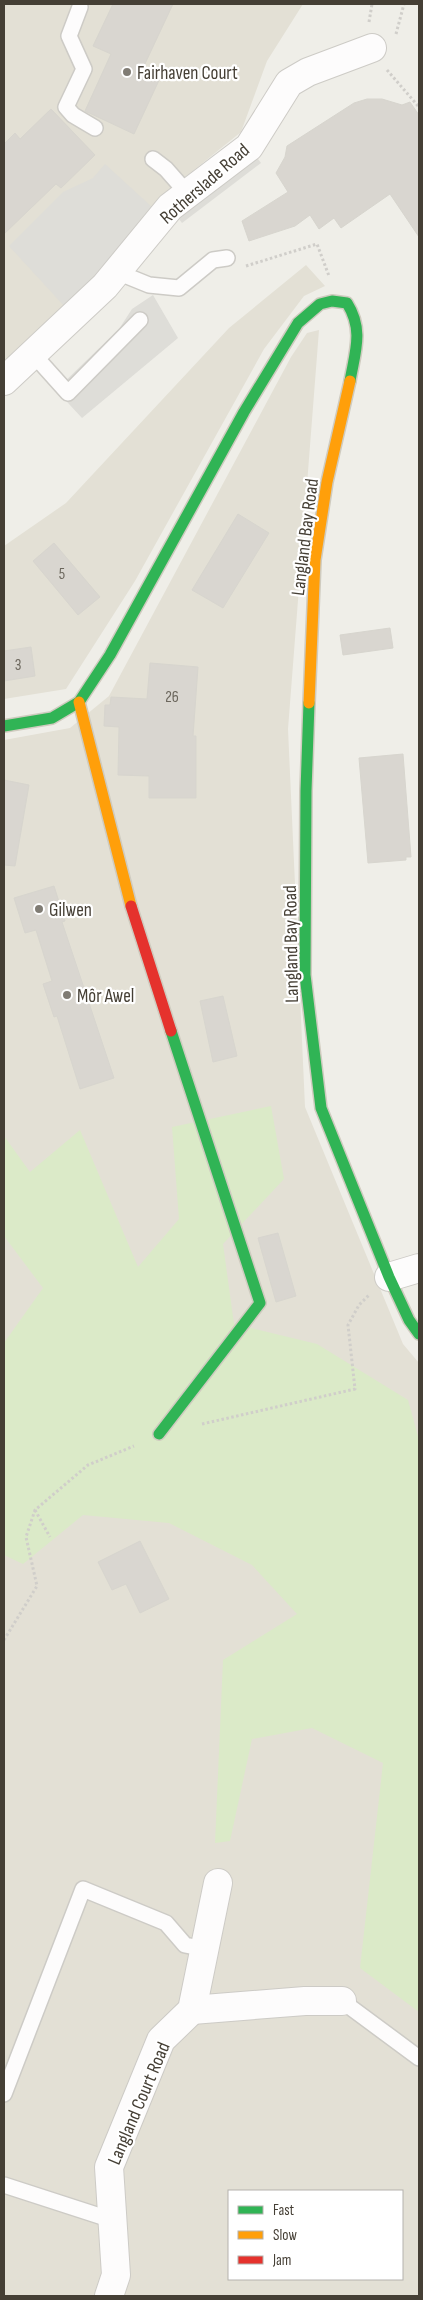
<svg xmlns="http://www.w3.org/2000/svg" width="423" height="2300" viewBox="0 0 423 2300" font-family="'Sofia Sans Condensed',sans-serif">
  <rect width="100%" height="100%" fill="#efeee8"/>
  <g fill="#e3e0d5" fill-rule="evenodd">
    <path d="M303,4l-36,57 -26,71 -73,59 -44,61 -120,120v-367z"/>
    <path d="M306,265l19,21 -21,10 -40,53 -129,232 -69,108 -62,10v-153l62,-43 163,-175z"/>
    <path d="M319,330l-31,399 17,378 98,237 16,19v933h-415v-1556l66,-12 39,-32 182,-339 16,-24zM229,2191h173v88h-173z"/>
  </g>
  <path fill="#dbeac8" d="M271,1106l13,73 -61,65 11,80 83,20 91,56 11,40v572l-59,-44 23,-205 -71,-35 -60,11 -22,102 -15,2 8,-183 74,-46 -45,-49 -83,-42 -86,-8 -60,49 -19,-9v-212l39,-55 -39,-52v-100l26,36 50,-42 58,137 41,-48 -7,-92z"/>
  <g fill="#deddd8">
    <path d="M249,147l12,16 -79,60 -12,-16z"/>
    <path d="M105,164l48,44 -18,27 -70,72 -56,-61 54,-54 30,-14z"/>
    <path d="M153,295l25,43 -96,80 -26,-28 63,-61 13,-20z"/>
  </g>
  <g fill="#d9d6d0" stroke="#d7d5ce">
    <path d="M113,4h60l-30,64 18,8 -27,58 -49,-23 26,-57 -18,-8z"/>
    <path d="M367,99h15l20,6 8,-3 9,13v122l-29,-43 -49,34 -7,-10 -15,11 -9,-14 -15,11 -46,15 -7,-20 46,-29 -12,-19 9,-16 2,-11 67,-43z"/>
    <path d="M51,109l44,46 -34,33 -5,-4 -52,50v-90l11,-11 5,6z"/>
    <path d="M238,514l31,19 -46,75 -31,-18z"/>
    <path d="M54,543l46,54 -22,18 -45,-54z"/>
    <path d="M390,628l3,20 -50,7 -3,-20z"/>
    <path d="M31,647l4,29 -31,5v-30z"/>
    <path d="M150,663l48,4 -5,69h3v62h-47v-22l-31,-1 1,-48 -15,-1 1,-21h5l1,-8 36,2z"/>
    <path d="M403,754l8,103h-5v3l-38,3 -9,-105z"/>
    <path d="M4,780l25,5 -14,81 -11,-1z"/>
    <path d="M54,886l11,35 -3,1 52,156 -34,11 -23,-73 -3,1 -11,-33 9,-3 -16,-51 -11,3 -11,-35z"/>
    <path d="M223,996l14,60 -24,6 -13,-61z"/>
    <path d="M278,1233l18,63 -20,6 -18,-64z"/>
    <path d="M140,1541l29,58 -29,14 -14,-29 -14,6 -14,-28z"/>
  </g>
  <g fill="none" stroke-linecap="round" stroke-linejoin="round">
    <g stroke="#cdcbc6" stroke-width="18">
      <g id="lane">
        <path d="M80,7l-11,29 15,33 -18,38 7,8 22,13"/>
        <path d="M153,159l13,10 22,25"/>
        <path d="M117,272l32,13 30,3 34,-28 14,-2"/>
        <path d="M33,354l35,39 72,-73"/>
        <path d="M342,2001l77,57"/>
        <path d="M4,2094l79,-205 83,34 19,22 20,4"/>
        <path d="M4,2185l108,35"/>
      </g>
    </g>
    <g stroke="#cdcbc6" stroke-width="30">
      <g id="street">
        <path d="M4,381l101,-95 65,-79 79,-60 40,-64 19,-11 64,-24"/>
        <path d="M389,1277l30,-9"/>
        <path d="M192,2010l113,-9h37"/>
        <path d="M109,2296l7,-21 -7,-108 52,-127 31,-30 26,-127"/>
      </g>
    </g>
    <g stroke="#cfcbbf" stroke-width="14">
      <g id="fast">
        <path d="M309,703l-3,88 -1,184 16,133 68,169 20,43 10,14"/>
        <path d="M4,726l48,-8 27,-16 31,-47 134,-243 54,-89 22,-19 12,-3 15,2c17,27 8,49 3,78"/>
        <path d="M159,1434l101,-131 -89,-272"/>
      </g>
    </g>
    <g stroke="#cfcbbf" stroke-width="14">
      <g id="slow">
        <path d="M79,702l52,204"/>
        <path d="M309,703l6,-143 12,-78 23,-101"/>
      </g>
    </g>
    <g stroke="#cfcbbf" stroke-width="14">
      <path id="jam" d="M131,906l40,125"/>
    </g>
    <g stroke="#d0ceca" stroke-width="3" stroke-dasharray="2.5 2.5" stroke-linecap="butt">
      <path d="M369,22l3,-18"/>
      <path d="M396,34l8,-30"/>
      <path d="M387,70l32,37"/>
      <path d="M246,266l71,-22 12,32"/>
      <path d="M202,1424l153,-35 -7,-64 11,-20 10,-10"/>
      <path d="M35,1510l15,27"/>
      <path d="M4,1640l33,-54 -11,-49 9,-27 53,-45 46,-19"/>
    </g>
    <use href="#lane" stroke="#fdfcfc" stroke-width="15"/>
    <use href="#street" stroke="#fdfcfc" stroke-width="28"/>
    <use href="#fast" stroke="#30b455" stroke-width="11"/>
    <use href="#slow" stroke="#ff9f0a" stroke-width="11"/>
    <use href="#jam" stroke="#e5322d" stroke-width="11"/>
  </g>
  <g fill="#807c74" stroke="#fff" stroke-width="2">
    <circle cx="127" cy="72" r="5"/>
    <circle cx="39" cy="909" r="5"/>
    <circle cx="67" cy="995" r="5"/>
  </g>
  <g text-anchor="middle" stroke-width="4.5" stroke-linejoin="round" paint-order="stroke">
    <g font-size="16" fill="#6b665c">
      <text x="62" y="579">5</text>
      <text x="18" y="670">3</text>
      <text x="172" y="702">26</text>
    </g>
    <g font-size="19" fill="#453f35" stroke="#fff" text-anchor="start">
      <text x="137" y="79">Fairhaven Court</text>
      <text x="49" y="916">Gilwen</text>
      <text x="77" y="1002">Môr Awel</text>
    </g>
    <g font-size="19" fill="#453f35" stroke="#fff">
      <text transform="translate(204 183) rotate(-41)" y="7">Rotherslade Road</text>
      <text transform="translate(304 537) rotate(-83)" y="7">Langland Bay Road</text>
      <text transform="translate(290 944) rotate(-91)" y="7">Langland Bay Road</text>
      <text transform="translate(138 2103) rotate(-67)" y="7">Langland Court Road</text>
    </g>
  </g>
  <rect width="423" height="2300" fill="none" stroke="#453f35" stroke-width="10"/>
  <rect x="228" y="2190" width="175" height="90" fill="#ffffff" stroke="#b5b2ae"/>
  <rect x="238" y="2206" width="25" height="8" fill="#30b455" stroke="#b5b2ae"/>
  <text x="273" y="2215" font-size="15" fill="#453f35">Fast</text>
  <rect x="238" y="2231" width="25" height="8" fill="#ff9f0a" stroke="#b5b2ae"/>
  <text x="273" y="2240" font-size="15" fill="#453f35">Slow</text>
  <rect x="238" y="2256" width="25" height="8" fill="#e5322d" stroke="#b5b2ae"/>
  <text x="273" y="2265" font-size="15" fill="#453f35">Jam</text>
</svg>
